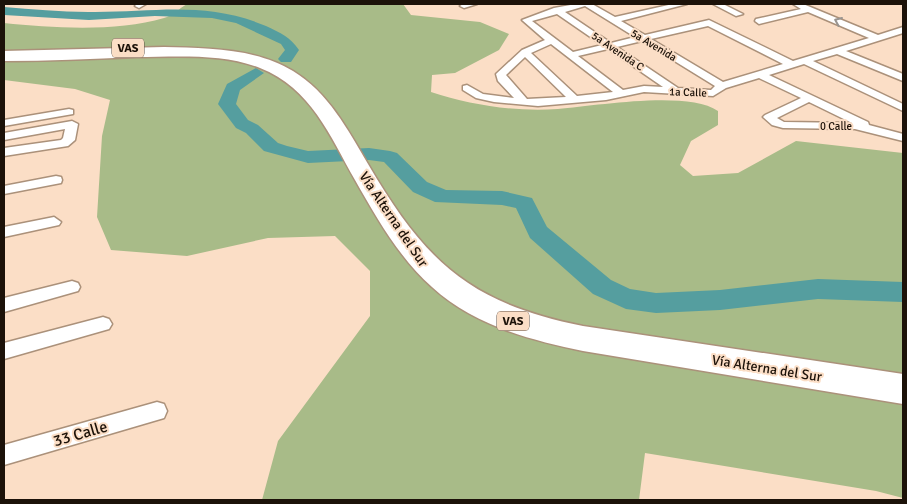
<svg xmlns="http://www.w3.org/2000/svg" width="907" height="504" viewBox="0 0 907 504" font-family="Signika,sans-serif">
  <rect width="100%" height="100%" fill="#fbdec6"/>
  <path fill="#a8bb88" d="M187,4h216l8,11 69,7 29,12 -10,16 -44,23 -23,2 -1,17c40,13 83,20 127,17 38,-3 129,-19 160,2v14l-27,16 -11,24 13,11 45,-3 58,-32 107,12v345l-27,-7 -231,-38 -6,47h-377l16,-59 92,-125v-45l-35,-35 -67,2 -81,18 -76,-6 -14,-33 5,-81 8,-36 -35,-11 -71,-9v-57c49,5 113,9 160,-5 8,-2 16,-10 23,-14z"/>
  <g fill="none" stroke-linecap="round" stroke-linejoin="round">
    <g fill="#559e9f" fill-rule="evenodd">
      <path d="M4,7c28,2 56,5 84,5 64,1 116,-12 178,14 15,7 24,11 33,24l-8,12h-10l-3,-3 7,-9 -4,-6 -45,-21 -24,-5 -57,-2 -66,4 -85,-5z"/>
      <path d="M256,68l8,5 -24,17 -4,14 12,16 10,5 20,18 9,3 21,5 61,-3 21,3 7,2 30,29 19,8 56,1 30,7 15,29 64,53 19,9 26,4 64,-3 98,-11 85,3v20l-85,-3 -98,11 -64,3 -30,-4 -33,-15 -63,-56 -14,-30 -14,-3 -67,-3 -22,-10 -29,-30 -15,-2 -61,3 -44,-12 -18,-18 -10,-5 -18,-24 9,-20z"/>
    </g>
    <g stroke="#ab917a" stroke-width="3">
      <g id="minor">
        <path d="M137,4h9l-7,4 -4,-2z"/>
        <path d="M463,4h14l-13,4 -4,-2z"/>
        <path d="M576,4h16l23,13 58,-13h14l-66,17 24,14 64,-15 84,41 76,-23 -61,-26 -49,12 -4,-3 1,-2 45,-10 -8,-5h10l75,31 25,-8v6l-57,18 57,23v7l-66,-27 -24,7 90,43v7l-99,-47 -35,11 99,47 1,3 34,9v7l-48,-12 -72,-1 -11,-3 -9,-8 2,-2 36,-17 -42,-20 -33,10 -13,8 -69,-4 -38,8 -68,6 -44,-4 -18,-4 -13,-8v-4l4,-1 16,9 31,4 -16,-17 -2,-7 26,-24 23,-10 -23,-20 32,-12zM585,6l50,31 -24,6 -46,-31zM557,14l45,31 -29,7 -41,-31zM708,26l75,38 -60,18 -72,-43zM642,41l73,45 -4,4 -33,-2 -61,-41zM551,44l62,48 -36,4 -46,-43zM608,49l55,38 -19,-1 -21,4 -45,-34zM525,57l41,40 -39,2 -21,-24zM809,102l43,21 -68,-1 -7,-4z"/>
        <path d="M713,4h10l20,10 -7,2z"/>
        <path d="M69,109l4,1v4l-69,12v-6z"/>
        <path d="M72,121l6,3 -3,16 -7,6 -64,10v-8l57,-8 2,-2 2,-9 -61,11v-7z"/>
        <path d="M56,176l5,1 1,3 -1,3 -57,11v-8z"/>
        <path d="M54,217l7,5 -2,3 -55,12v-10z"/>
        <path d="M72,281l6,2 2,4 -2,4 -74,21v-14z"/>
        <path d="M103,317l6,2 3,5 -3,5 -105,30v-16z"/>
        <path d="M157,402l7,2 3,7 -3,7 -160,47v-20z"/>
      </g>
    </g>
    <g stroke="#ab917a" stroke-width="3">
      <path id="trunk" d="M164,47c42,1 92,1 129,24 35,21 55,59 75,93 58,99 102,139 215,162l320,48v30l-320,-53c-53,-11 -110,-26 -151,-64 -32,-28 -56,-70 -77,-107 -25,-44 -44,-92 -95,-112 -38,-15 -84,-11 -124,-11 -44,2 -88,4 -132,4v-10z"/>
    </g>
    <use href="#minor" fill="#fff" fill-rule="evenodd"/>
    <use href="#trunk" fill="#fff" fill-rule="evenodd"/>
  </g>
  <defs><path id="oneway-chevron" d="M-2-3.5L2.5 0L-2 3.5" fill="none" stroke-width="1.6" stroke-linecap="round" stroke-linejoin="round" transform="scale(1.25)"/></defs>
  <use stroke="#999490" href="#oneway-chevron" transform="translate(838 21) rotate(-157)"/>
  <g text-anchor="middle" stroke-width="4" stroke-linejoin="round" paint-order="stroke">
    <g font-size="11" fill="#1c1209" stroke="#fbdec6">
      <text transform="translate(654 45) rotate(31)" y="4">5a Avenida</text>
      <text transform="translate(618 51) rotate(34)" y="4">5a Avenida C</text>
      <text transform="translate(688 92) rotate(2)" y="4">1a Calle</text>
      <text x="836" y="130">0 Calle</text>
    </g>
    <g fill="#fbdec6" stroke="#5f4f42" stroke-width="1">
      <rect x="112" y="38.5" width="32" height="19" rx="4"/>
      <rect x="497" y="311.5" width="32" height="19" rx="4"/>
    </g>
    <g font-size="12" font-weight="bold" fill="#1c1209">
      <text x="128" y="52">VAS</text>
      <text x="513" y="325">VAS</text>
    </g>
    <g font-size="14" fill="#1c1209" stroke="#fbdec6">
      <text transform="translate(394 219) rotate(56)" y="5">Vía Alterna del Sur</text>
      <text transform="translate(767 368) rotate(9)" y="5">Vía Alterna del Sur</text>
    </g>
    <g font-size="16" fill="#1c1209" stroke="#fbdec6">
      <text transform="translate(80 433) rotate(-16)" y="6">33 Calle</text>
    </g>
  </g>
  <rect width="907" height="504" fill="none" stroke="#1c1209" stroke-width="10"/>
</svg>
